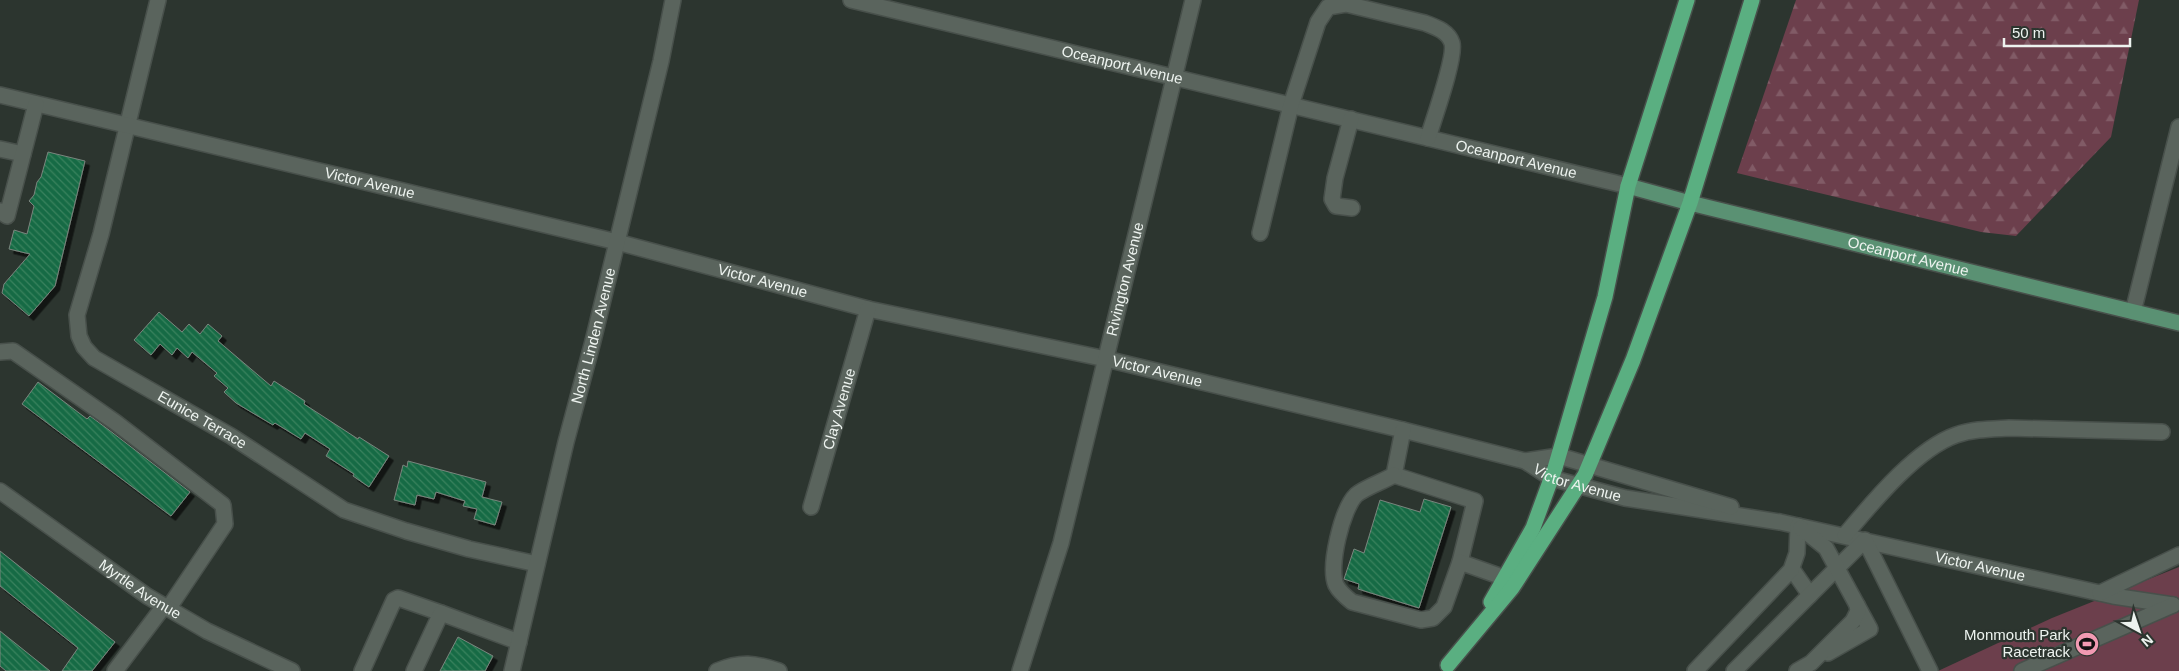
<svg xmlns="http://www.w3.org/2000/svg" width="2179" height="671" viewBox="0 0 2179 671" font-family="Arial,sans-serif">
  <defs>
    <pattern id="forest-firs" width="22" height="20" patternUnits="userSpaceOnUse" patternTransform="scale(1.25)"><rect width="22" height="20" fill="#6c3f4c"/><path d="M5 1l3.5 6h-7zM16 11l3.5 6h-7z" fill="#815b66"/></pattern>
    <pattern id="building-back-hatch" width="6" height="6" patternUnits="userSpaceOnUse" patternTransform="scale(1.25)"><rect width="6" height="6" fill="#176b44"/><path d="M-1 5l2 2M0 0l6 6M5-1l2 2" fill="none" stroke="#39815f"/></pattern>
    <filter id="shadow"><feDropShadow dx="4.5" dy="4.5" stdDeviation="0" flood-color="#0009"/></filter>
  </defs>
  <rect width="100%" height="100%" fill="#2c352f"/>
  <path fill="url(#forest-firs)" d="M1796,0h343l-28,137 -95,99 -35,-4 -244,-59z"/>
  <path fill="#6c3f4c" d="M2179,567v104h-241l114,-53z"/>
  <g fill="url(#building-back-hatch)" stroke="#7a857e" filter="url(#shadow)">
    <path d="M48,152l37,9 -30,125 -26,30 -27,-23 2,-9 26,-30 -21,-5 5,-19 13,4 7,-28 -5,-5 5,-6 3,-13 4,-5z"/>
    <path d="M159,312l23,20 7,-8 11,10 8,-10 14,12 -4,5 53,45 3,-5 31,20 -1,3 54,35 1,-2 30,19 -20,31 -16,-11 1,-2 -28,-18 4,-7 -25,-16 -4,6 -26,-16 -2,2 -37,-22 -12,-11 4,-4 -14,-12 3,-3 -25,-21 -4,6 -11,-10 -5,7 -12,-11 -9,11 -17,-15z"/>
    <path d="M38,382l49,37 3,-3 19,14 81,62 -19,24 -149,-112z"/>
    <path d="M408,461l78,21 -4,15 20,5 -7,23 -21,-6 3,-10 -14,-3 2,-5 -29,-9 -2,7 -17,-4 -2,10 -21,-5 9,-35 4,2z"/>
    <path d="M1424,499l27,8 -32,101 -61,-19 1,-5 -15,-5 10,-30 10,4 16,-53 40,12z"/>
    <path d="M0,551l115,91 -23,29h-30l16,-23 -78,-62z"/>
    <path d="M0,631l50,40h-44l-6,-5z"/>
    <path d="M458,637l35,19 -8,15h-45z"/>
  </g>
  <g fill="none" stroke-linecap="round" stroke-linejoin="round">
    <g stroke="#48504b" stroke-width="18">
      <g id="minor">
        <path id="s1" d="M158,0l-57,234 -24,81 2,21 5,11 10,11 137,78 113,74 62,21 63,18 68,15"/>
        <path id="s2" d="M851,0l777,186"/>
        <path id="s3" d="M0,95l617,147 251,67 238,50 297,71 122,31 26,17 74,20 155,24 333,74 60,9"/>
        <path d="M1351,119l-16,59 -3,21 4,7 16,2"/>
        <path d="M0,149l23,5"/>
        <path d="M0,211l7,5 29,-112"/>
        <path d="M1260,233l31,-128 27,-83 10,-15 18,-3 79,19c10,4 23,8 27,20 4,14 -19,78 -24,95"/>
        <path d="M2133,312l46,-185"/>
        <path d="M0,352l13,-1 102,71 108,83 2,19 -57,85"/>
        <path d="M1403,430l-9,45 81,26 -15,61"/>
        <path d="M1525,461l34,-5 172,51"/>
        <path d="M1394,475c-10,6 -30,13 -38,20 -14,14 -28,72 -20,90 3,6 11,13 16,17l69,18 12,-2 11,-11 16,-45 45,16"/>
        <path id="s4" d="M0,491l147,105 60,35 85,40"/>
        <path id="s5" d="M811,507l57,-198"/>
        <path d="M1845,535c27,-32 71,-86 111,-100 17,-6 35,-6 53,-7l153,4"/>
        <path d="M1792,569l18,26"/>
        <path d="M2100,593l79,-38"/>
        <path d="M1828,653l42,-24 -13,-24"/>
        <path d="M115,671l49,-65"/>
        <path d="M362,671l32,-71 4,-2 43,15"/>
        <path d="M414,671l27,-58 78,29"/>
        <path id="s6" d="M512,671l54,-229 27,-101 68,-280 12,-61"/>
        <path d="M717,671c24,-10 38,-8 62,0"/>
        <path id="s7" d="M1020,671l41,-128 132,-543"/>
        <path d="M1695,671l96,-101 6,-17 1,-27"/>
        <path d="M1734,671l131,-131 65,131"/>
        <path d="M1797,671l14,-8 42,-42 5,-10 -1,-6 -31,-57 -25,-20"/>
        <path d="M2022,671l151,-66"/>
      </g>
    </g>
    <g stroke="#48504b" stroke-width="18">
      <g id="major">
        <path id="s8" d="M1628,186l62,17 489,120"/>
      </g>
    </g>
    <g stroke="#48504b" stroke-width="18">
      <g id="highway">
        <path d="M1491,602l42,-74 22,-60 50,-171 23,-111 59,-186"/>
        <path d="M1448,665l64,-77 73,-113 48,-115 57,-157 62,-203"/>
      </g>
    </g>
    <use href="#minor" stroke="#5a645d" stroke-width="15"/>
    <use href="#major" stroke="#5a9173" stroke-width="15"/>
    <use href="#highway" stroke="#5aaf81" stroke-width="15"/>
  </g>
  <defs>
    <g id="stadium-disc" transform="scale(1.25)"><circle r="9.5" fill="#f19ab2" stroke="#2c352f"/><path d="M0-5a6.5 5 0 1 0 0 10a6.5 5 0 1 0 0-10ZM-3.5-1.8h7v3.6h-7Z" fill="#111"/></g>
  </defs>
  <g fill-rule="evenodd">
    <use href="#stadium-disc" x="2087" y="644"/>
  </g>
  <g text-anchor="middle" stroke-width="4.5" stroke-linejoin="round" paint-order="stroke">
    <g font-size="15" fill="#edf3ef" stroke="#2c352f">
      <text dy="5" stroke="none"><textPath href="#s2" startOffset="279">Oceanport Avenue</textPath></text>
      <text dy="5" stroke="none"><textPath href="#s2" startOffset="684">Oceanport Avenue</textPath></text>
      <text dy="5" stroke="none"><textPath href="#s3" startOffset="380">Victor Avenue</textPath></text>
      <text dy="5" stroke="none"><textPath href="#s8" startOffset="289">Oceanport Avenue</textPath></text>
      <text dy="5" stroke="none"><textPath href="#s7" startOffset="406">Rivington Avenue</textPath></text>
      <text dy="5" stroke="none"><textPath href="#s3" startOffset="785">Victor Avenue</textPath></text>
      <text dy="5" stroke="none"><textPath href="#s6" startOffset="345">North Linden Avenue</textPath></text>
      <text dy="5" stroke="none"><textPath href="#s3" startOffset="1190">Victor Avenue</textPath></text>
      <text dy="5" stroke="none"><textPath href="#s5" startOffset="102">Clay Avenue</textPath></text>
      <text dy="5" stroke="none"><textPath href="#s1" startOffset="498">Eunice Terrace</textPath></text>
      <text dy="5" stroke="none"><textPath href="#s3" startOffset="1626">Victor Avenue</textPath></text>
      <text dy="5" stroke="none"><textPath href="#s3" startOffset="2038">Victor Avenue</textPath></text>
      <text dy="5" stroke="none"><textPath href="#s4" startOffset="171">Myrtle Avenue</textPath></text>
    </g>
    <g font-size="15" fill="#edf3ef" stroke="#2c352f" text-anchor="end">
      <text x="2070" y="640">Monmouth Park<tspan x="2070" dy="17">Racetrack</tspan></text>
    </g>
  </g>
  <g transform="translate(2139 631) rotate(140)" stroke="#2c352f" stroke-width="4" paint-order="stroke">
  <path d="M0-4L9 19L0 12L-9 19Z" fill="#edf3ef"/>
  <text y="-8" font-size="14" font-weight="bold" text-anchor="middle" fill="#edf3ef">N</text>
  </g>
  <path d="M2004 38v8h126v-8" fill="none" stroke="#edf3ef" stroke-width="2.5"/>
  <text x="2012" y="38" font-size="15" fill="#edf3ef" stroke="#2c352f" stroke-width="4" paint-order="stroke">50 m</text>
</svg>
